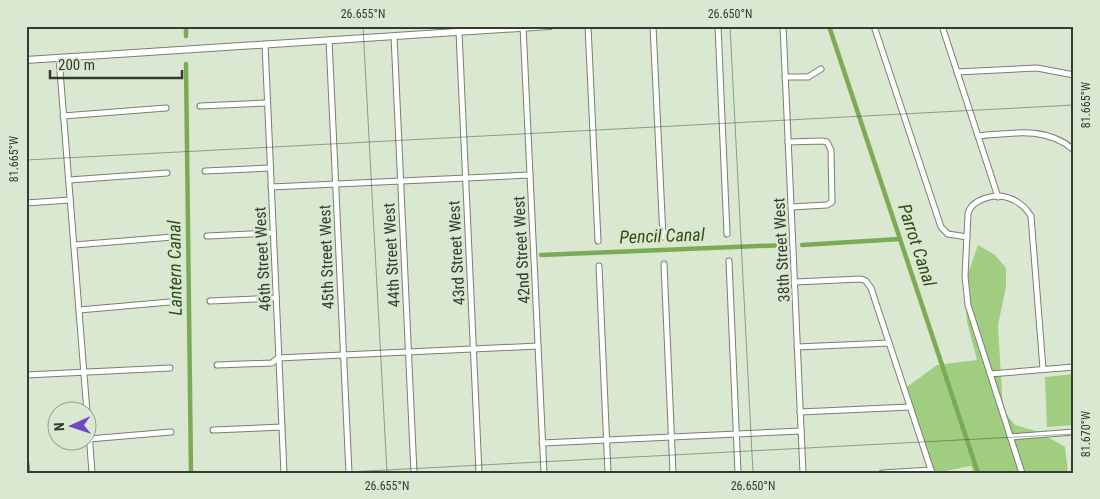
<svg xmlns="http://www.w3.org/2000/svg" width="1100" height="499" viewBox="0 0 1100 499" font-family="'Roboto Condensed',sans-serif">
  <rect width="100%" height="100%" fill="#dae8d2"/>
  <g fill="#a1cd80">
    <path d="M978,245l17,10 11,13v19l-8,38 5,85 12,15 24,7 26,15 3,26h-94l-3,-7 -36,7 -31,-84 33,-24 40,-5 -10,-38 -3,-37z"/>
    <path d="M1074,374v51l-27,2 -2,-50z"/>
  </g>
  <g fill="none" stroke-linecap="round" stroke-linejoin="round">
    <g stroke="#7bab55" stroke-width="4.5">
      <path d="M829,26l149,447"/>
      <path d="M186,36v-10"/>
      <path d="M186,64l5,409"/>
      <path d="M802,245l98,-6"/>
      <path d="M541,255l244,-10"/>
    </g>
    <g stroke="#76826d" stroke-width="7">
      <g id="minor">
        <path d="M523,26l21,447"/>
        <path d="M588,26l10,215"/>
        <path d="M653,26l10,211"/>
        <path d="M718,26l9,208"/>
        <path d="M783,26l20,447"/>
        <path d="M874,26l67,201 7,7 19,3"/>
        <path d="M942,26l56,171"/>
        <path d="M459,32l20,441"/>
        <path d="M394,36l20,437"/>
        <path d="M329,40l20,433"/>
        <path d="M265,44l19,429"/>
        <path d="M59,58l28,354"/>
        <path d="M957,72l80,-4 37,7"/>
        <path d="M785,77h23l13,-8"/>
        <path d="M200,106l67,-3"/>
        <path d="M63,116l103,-8"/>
        <path d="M978,136c34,-3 68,-10 96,14"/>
        <path d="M788,142l34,-1 5,1 4,8 1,52 -5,3 -36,2"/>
        <path d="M205,171l65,-3"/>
        <path d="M69,180l98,-7"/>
        <path d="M271,187l259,-12"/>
        <path d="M26,203l44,-3"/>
        <path d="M207,236l66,-3"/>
        <path d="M74,245l99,-8"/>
        <path d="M729,261l9,212"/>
        <path d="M664,264l9,209"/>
        <path d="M599,266l9,207"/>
        <path d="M795,282l66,-3 5,2 5,7 61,185"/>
        <path d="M210,301l66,-3"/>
        <path d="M79,310l91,-8"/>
        <path d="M797,347l92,-4"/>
        <path d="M217,365l55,-2 6,-5 260,-12"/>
        <path d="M990,374l84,-7"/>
        <path d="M26,375l144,-7"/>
        <path d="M800,412l110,-5"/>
        <path d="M88,419l4,54"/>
        <path d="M213,430l69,-3"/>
        <path d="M1010,437l64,-5"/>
        <path d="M89,439l82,-7"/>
        <path d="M542,443l259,-12"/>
        <path d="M26,464l1,9"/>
        <path d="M882,473l49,-3"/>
        <path d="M1022,473l-54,-168 -3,-29 3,-62c3,-15 27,-21 41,-16 9,3 17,10 22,18l12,153"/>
      </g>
    </g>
    <g stroke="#76826d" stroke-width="8">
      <path id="tertiary" d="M26,60l524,-34"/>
    </g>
    <use href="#minor" stroke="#fff" stroke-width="5"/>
    <use href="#tertiary" stroke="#fff" stroke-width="6"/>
  </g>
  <path fill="none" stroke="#363b32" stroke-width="1" stroke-opacity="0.45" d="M363,26l24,447M730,26l23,447M26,160l1048,-55M329,473l745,-39"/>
  <g text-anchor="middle" stroke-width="5" stroke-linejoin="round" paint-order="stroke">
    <g font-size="16" fill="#363b32" stroke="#dae8d2">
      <text transform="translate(521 250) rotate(-93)" y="6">42nd Street West</text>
      <text transform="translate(781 250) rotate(-93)" y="6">38th Street West</text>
      <text transform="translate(456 253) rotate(-93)" y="6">43rd Street West</text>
      <text transform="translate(391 255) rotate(-93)" y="6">44th Street West</text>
      <text transform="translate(326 257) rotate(-92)" y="6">45th Street West</text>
      <text transform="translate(262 259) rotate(-93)" y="6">46th Street West</text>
    </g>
    <g font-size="18" font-style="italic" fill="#2f4e11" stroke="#dae8d2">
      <text transform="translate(662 236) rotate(-2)" y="6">Pencil Canal</text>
      <text transform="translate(917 245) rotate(72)" y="6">Parrot Canal</text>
      <text transform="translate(175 268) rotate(-91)" y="6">Lantern Canal</text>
    </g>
  </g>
  <rect width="1100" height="499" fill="none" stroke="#dae8d2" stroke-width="55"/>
  <g transform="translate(72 426) rotate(267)"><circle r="24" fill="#dae8d2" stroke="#98a392"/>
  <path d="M0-4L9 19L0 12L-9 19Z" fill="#714ac2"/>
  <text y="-8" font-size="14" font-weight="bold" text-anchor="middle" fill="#363b32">N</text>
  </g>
  <path d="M50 70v8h132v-8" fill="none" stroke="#363b32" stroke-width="2.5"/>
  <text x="58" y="70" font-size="15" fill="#363b32" stroke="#dae8d2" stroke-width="4" paint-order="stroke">200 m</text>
  <rect x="28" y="28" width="1044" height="444" fill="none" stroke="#363b32" stroke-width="2"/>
  <g font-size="12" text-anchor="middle" fill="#363b32">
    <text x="363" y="18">26.655°N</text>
    <text x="730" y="18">26.650°N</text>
    <text transform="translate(1086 105) rotate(-90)" y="4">81.665°W</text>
    <text transform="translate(14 159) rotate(-90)" y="4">81.665°W</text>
    <text transform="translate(1086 434) rotate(-90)" y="4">81.670°W</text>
    <text x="387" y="490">26.655°N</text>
    <text x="753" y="490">26.650°N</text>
  </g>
</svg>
